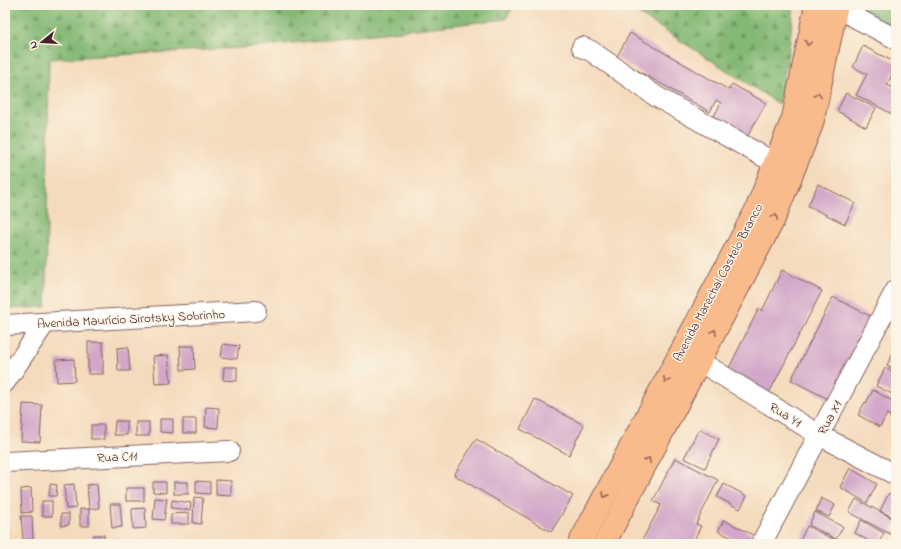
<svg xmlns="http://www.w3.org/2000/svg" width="901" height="549" viewBox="0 0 901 549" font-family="'Indie Flower',sans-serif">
  <defs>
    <pattern id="forest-firs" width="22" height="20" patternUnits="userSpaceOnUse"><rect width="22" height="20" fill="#84b974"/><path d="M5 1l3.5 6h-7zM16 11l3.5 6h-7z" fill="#6e965f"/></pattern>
  </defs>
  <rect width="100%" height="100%" fill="#fcf5e5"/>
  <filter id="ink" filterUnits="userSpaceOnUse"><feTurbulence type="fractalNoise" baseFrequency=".025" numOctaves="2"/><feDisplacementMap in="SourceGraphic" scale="8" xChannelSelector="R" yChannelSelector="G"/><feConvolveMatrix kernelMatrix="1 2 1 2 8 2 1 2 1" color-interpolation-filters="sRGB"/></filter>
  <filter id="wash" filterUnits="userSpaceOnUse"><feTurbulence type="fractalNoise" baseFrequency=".012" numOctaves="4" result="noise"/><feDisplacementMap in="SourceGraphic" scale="16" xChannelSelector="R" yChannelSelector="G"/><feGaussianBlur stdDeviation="0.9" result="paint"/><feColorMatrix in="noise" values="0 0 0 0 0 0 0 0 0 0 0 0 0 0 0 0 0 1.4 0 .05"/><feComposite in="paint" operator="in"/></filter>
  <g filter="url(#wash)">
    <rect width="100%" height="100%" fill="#f4dbbd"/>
    <g fill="url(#forest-firs)" stroke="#676c50">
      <path d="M5,5h509l-8,14 -248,28 -209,12 -3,248 -41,2z"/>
      <path d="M625,5h169l-5,44 -10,55z"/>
      <path d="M861,5h35v27l-36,-20z"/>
    </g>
    <g id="blocks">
      <g fill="#d2a7c9">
        <path d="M630,33l99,57 3,-6 34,19 -19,34 -34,-19 8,-15 -5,-3 -6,12 -94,-54z"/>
        <path d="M863,46l33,17v3l-9,19 9,4v27l-40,-21 11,-21 -14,-7z"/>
        <path d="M846,93l30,15 -10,19 -29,-16z"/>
        <path d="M818,184l37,19 -10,21 -37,-18z"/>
        <path d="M782,270l40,21 -53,102 -42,-21 32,-64 3,3z"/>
        <path d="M833,297l39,20 -42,83 -39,-20z"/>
        <rect x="88" y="342" width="15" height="32"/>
        <path d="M223,344l16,2 -2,13 -16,-2z"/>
        <path d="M180,346h14l1,23 -14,1z"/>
        <path d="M128,347l2,24h-12l-1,-23z"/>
        <path d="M896,347v23l-9,-5z"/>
        <path d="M168,355l3,28 -16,1 -2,-28z"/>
        <path d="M74,359l1,22 -18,1 -1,-22z"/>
        <path d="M224,367h13v14l-14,-1z"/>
        <path d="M885,368l11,5v23l-20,-10z"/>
        <path d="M873,390l23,13v7l-4,7 -5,-3 -7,13 -22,-12 7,-13 1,1z"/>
        <path d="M535,399l49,26 -15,30 -49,-26z"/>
        <path d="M23,404l19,1 -2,37 -19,-1z"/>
        <path d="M206,407l13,1 -1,20 -13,-1z"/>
        <path d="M160,419h13v14l-13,-1z"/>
        <rect x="183" y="419" width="13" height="14"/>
        <path d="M115,421h12v14h-13z"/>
        <rect x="136" y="422" width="13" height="14"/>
        <rect x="91" y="425" width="13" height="14"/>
        <path d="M699,429l20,10 -14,29 -21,-10z"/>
        <path d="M476,439l97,57 -22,36 -97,-57z"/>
        <path d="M675,458l43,22 -22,44 5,2 -9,18h-52l21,-39 -8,-4z"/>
        <path d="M850,468l27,16 -10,19 -27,-16z"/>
        <path d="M216,480l15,1v15l-15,-1z"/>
        <path d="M196,481l14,1v12l-14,-1z"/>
        <path d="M153,482h13v11l-13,-1z"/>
        <rect x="174" y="482" width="14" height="12"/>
        <path d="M50,484l7,1 -1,11h-7z"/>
        <path d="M74,484l2,24 -10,1 -2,-24z"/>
        <path d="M97,484l2,24 -10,1 -2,-24z"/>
        <path d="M724,484l23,12 -7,13 -23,-12z"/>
        <path d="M31,488l1,24 -10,1 -1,-24z"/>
        <rect x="126" y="488" width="18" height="13"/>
        <path d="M889,493l7,4v22l-16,-8z"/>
        <path d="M5,494h1l2,21h-3z"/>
        <path d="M194,497l9,1 -2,26 -8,-1z"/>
        <path d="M155,498l12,1 -3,21 -11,-1z"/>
        <path d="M821,498l14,7 -6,12 -13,-6z"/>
        <path d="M856,499l40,21v3l-6,11 -41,-22z"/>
        <path d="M172,500l19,3 -1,7 -19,-2z"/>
        <rect x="42" y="501" width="10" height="15"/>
        <path d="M110,504h10l2,23 -10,1z"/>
        <path d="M145,508l1,20 -13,1 -1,-20z"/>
        <rect x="80" y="509" width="9" height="17"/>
        <path d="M815,512l28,15 -7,12 -27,-14z"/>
        <path d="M189,513v11h-18v-10z"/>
        <path d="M61,514h8v11l-8,1z"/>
        <path d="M21,516h11l1,23 -10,1z"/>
        <path d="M5,519h3l1,24h-4z"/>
        <path d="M724,520l31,16 -4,8h-7l-26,-13z"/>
        <path d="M861,520l23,13 -6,11h-4l-19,-11z"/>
        <path d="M807,526l36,18h-36l-7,-3z"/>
        <path d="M93,535h11l1,7 -11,1z"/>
      </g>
    </g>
  </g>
  <g filter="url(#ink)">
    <use href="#blocks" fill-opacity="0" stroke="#86615e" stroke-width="1"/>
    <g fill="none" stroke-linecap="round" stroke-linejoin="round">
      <g stroke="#86615e" stroke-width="22">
        <g id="minor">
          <path d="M837,8l59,31"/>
          <path d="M582,47l9,4 66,46 118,66"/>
          <path d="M5,325l251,-14"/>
          <path d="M699,361l120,74 77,40"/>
          <path d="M5,382l40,-59"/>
          <path d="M5,462l224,-11"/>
          <path d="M761,544l135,-254"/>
        </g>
      </g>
      <g stroke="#86615e" stroke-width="24">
        <g id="major">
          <path d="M579,544l177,-334 37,-92 23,-113"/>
          <path d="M604,544l170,-325 38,-95 25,-119"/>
        </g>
      </g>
      <use href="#minor" stroke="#fff" stroke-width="20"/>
      <use href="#major" stroke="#fabb8c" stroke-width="22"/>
    </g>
    <defs><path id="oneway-chevron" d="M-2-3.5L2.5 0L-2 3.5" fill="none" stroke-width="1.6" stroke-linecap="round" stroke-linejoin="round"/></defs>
    <g stroke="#996557">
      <use href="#oneway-chevron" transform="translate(808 43) rotate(102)"/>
      <use href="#oneway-chevron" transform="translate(818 95) rotate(-78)"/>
      <use href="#oneway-chevron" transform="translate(775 217) rotate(-66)"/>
      <use href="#oneway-chevron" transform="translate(714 332) rotate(-62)"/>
      <use href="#oneway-chevron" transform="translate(666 380) rotate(118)"/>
      <use href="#oneway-chevron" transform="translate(648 460) rotate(-63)"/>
      <use href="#oneway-chevron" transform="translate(605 495) rotate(118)"/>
    </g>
  </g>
  <g text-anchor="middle" stroke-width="3" stroke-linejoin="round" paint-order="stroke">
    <g font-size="13" fill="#4a1f2b" stroke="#fcf5e5">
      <text transform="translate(717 282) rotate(-62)" y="5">Avenida Marechal Castelo Branco</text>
      <text transform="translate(131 318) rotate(-3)" y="5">Avenida Maurício Sirotsky Sobrinho</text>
      <text transform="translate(786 414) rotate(31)" y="5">Rua Y1</text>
      <text transform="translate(829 417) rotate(-62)" y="5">Rua X1</text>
      <text transform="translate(117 456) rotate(-3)" y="5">Rua C11</text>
    </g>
  </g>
  <rect width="901" height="549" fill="none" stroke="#fcf5e5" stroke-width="20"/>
  <g transform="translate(42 42) rotate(252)" stroke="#fcf5e5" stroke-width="3" paint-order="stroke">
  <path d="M0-3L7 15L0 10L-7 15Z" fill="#4a1f2b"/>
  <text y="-6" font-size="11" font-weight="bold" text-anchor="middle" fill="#4a1f2b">N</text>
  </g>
</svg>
